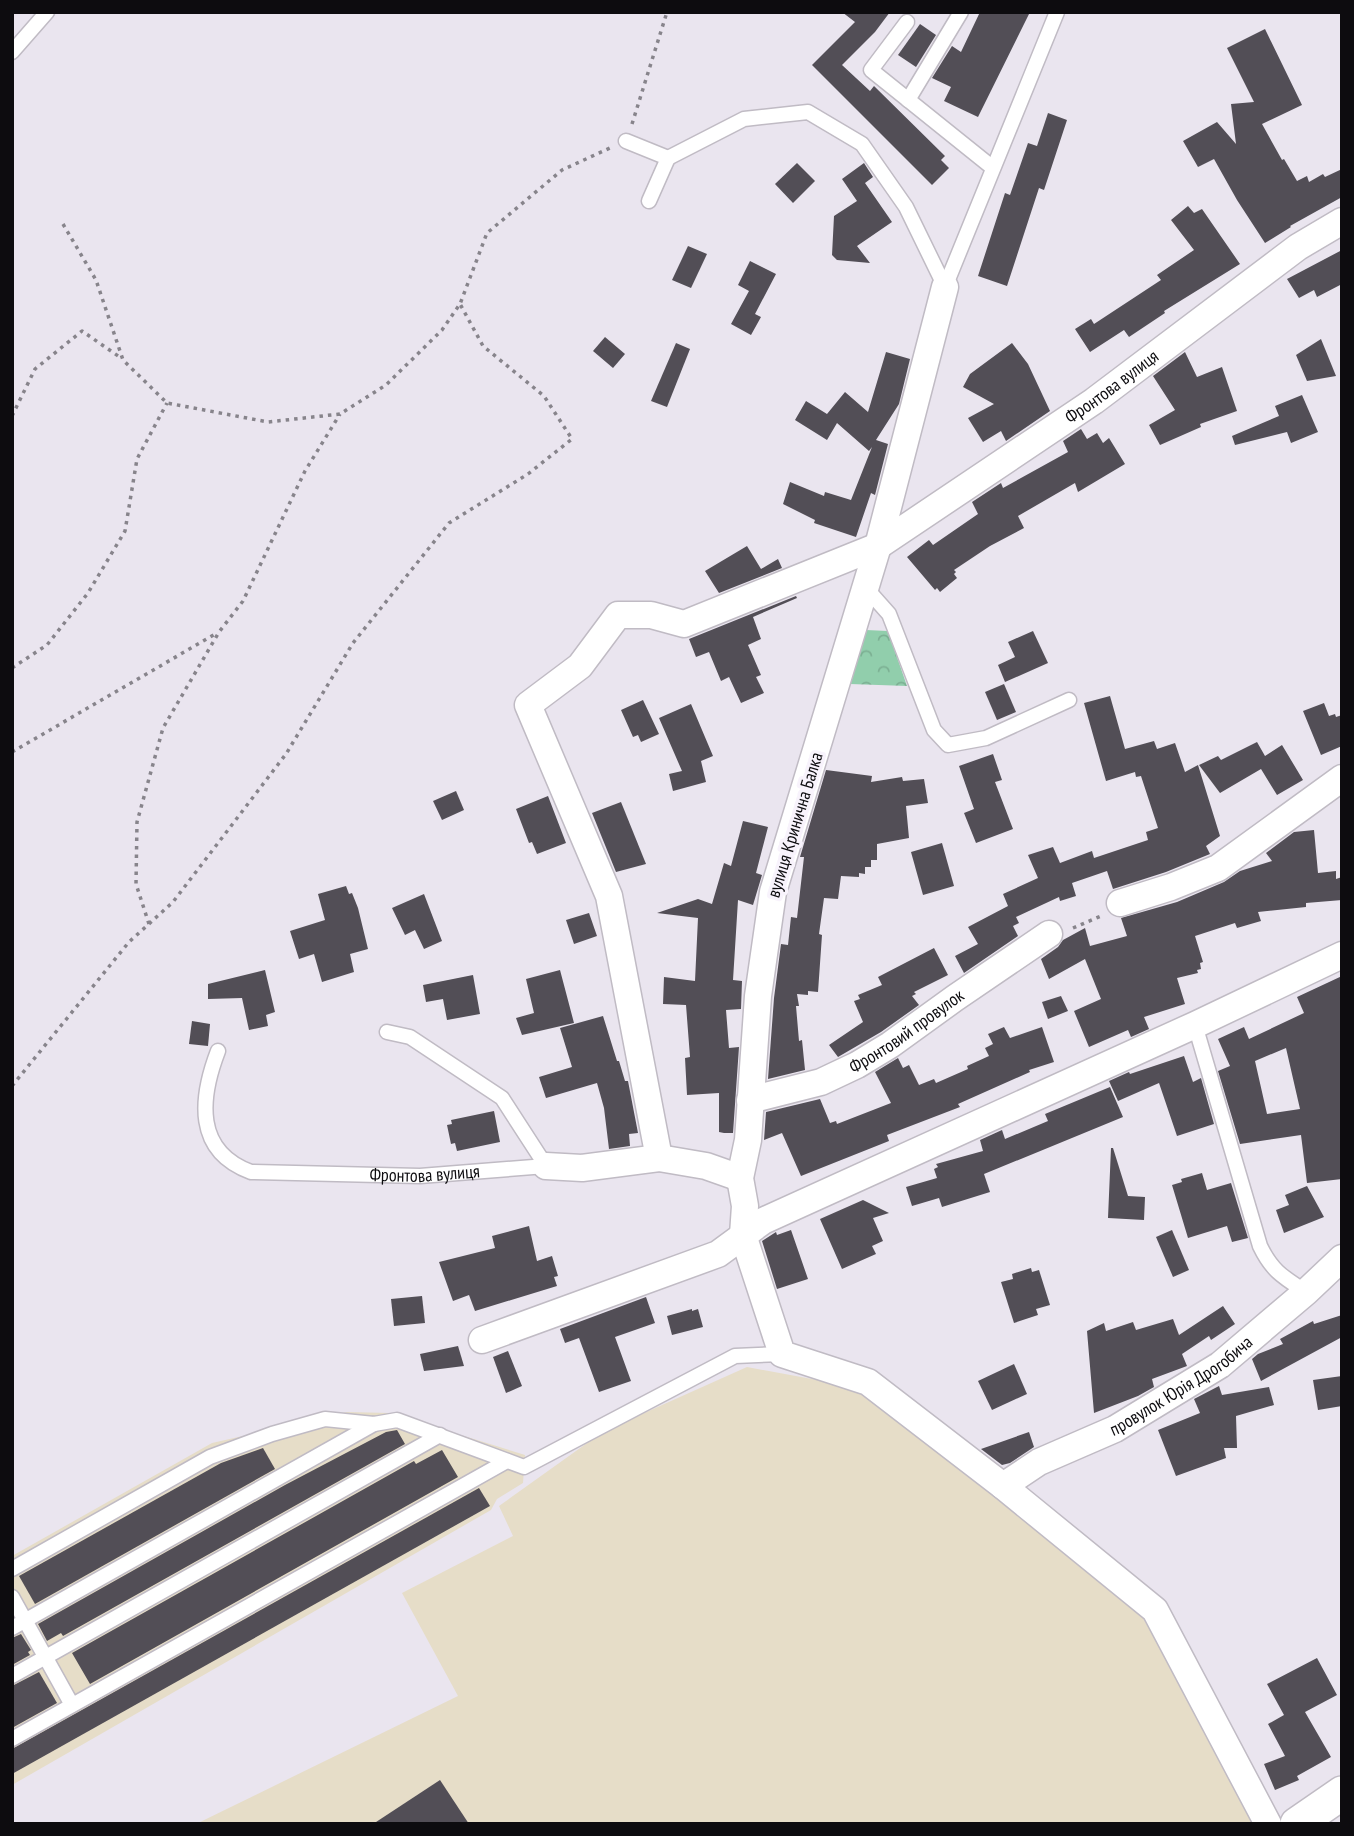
<svg xmlns="http://www.w3.org/2000/svg" width="1354" height="1836" viewBox="0 0 1354 1836" font-family="'PT Sans Narrow',sans-serif">
  <defs>
    <pattern id="park-crowns" width="20" height="18" patternUnits="userSpaceOnUse" patternTransform="scale(1.75)"><rect width="20" height="18" fill="#91ceac"/><path d="M2 6a3 3 0 1 1 6 0M12 15a3 3 0 1 1 6 0" fill="none" stroke="#7cb093"/></pattern>
  </defs>
  <rect width="100%" height="100%" fill="#eae5ef"/>
  <g fill="#e6ddc8">
    <path d="M747,1367l119,22 274,224 111,188 3,19 -4,4h-1054l262,-128 -56,-103 111,-57 -14,-30 105,-75z"/>
    <path d="M347,1412l43,1 135,42 -2,28 -26,16 -6,11 -479,275v-229l200,-113z"/>
  </g>
  <path fill="url(#park-crowns)" d="M866,630l22,1 19,55 -57,-2z"/>
  <g fill="#524e56" fill-rule="evenodd">
    <path d="M842,12h48l-15,20 -33,33 28,26 4,-5 71,70 -4,4 8,8 -17,17 -120,-120 43,-43z"/>
    <path d="M980,12h50l-52,105 -34,-16 7,-14 -19,-9 20,-32 9,6z"/>
    <path d="M920,24l16,11 -20,32 -18,-12z"/>
    <path d="M1265,29l37,76 -40,19 20,36 2,-1 13,22 10,-5 2,6 14,-8 2,3 17,-8v28l-52,29 1,1 -26,16 -28,-43 -23,-41 -16,8 -15,-26 34,-19 19,22 -5,-40 23,-2 -27,-54z"/>
    <path d="M1048,113l19,7 -23,70 -5,-2 -32,98 -29,-10 27,-83 5,2 18,-52 9,3z"/>
    <path d="M797,163l18,18 -22,22 -18,-19z"/>
    <path d="M864,163l9,14 -8,6 27,39 -35,24 13,17 -33,-3 -5,-5 2,-39 23,-15 -15,-22z"/>
    <path d="M1188,206l6,7 8,-4 38,55 -76,47 1,2 -36,24 -5,-7 -34,22 -15,-23 16,-10 3,5 67,-44 -4,-5 37,-25 -23,-30z"/>
    <path d="M688,246l19,8 -16,34 -19,-8z"/>
    <path d="M1342,250v34l-25,13 -3,-7 -15,8 -12,-19z"/>
    <path d="M750,261l26,13 -21,40 6,3 -10,18 -20,-11 18,-33 -11,-6z"/>
    <path d="M605,337l20,17 -12,14 -20,-17z"/>
    <path d="M1321,339l15,37 -29,5 -11,-26z"/>
    <path d="M676,343l14,6 -23,58 -16,-6z"/>
    <path d="M1012,343l16,21 22,47 -44,30 -5,-10 -18,11 -15,-24 26,-14 -31,-17 7,-13z"/>
    <path d="M886,352l24,7 -11,45 -23,36 12,4 -13,51 -4,-2 -15,44 -42,-14 1,-3 -32,-16 7,-22 34,14 1,-4 26,8 21,-53 -3,4 -32,-28 -10,17 -32,-20 11,-19 21,13 18,-22 23,20z"/>
    <path d="M1185,352l12,25 25,-10 15,44 -37,13 1,3 -41,18 -11,-20 26,-15 -22,-34z"/>
    <path d="M1302,395l16,37 -27,11 -4,-11 -52,13 -3,-9 47,-20 -4,-10z"/>
    <path d="M1081,429l6,10 10,-6 6,10 6,-5 16,26 -47,28 -3,-9 -57,33 6,12 -34,18 -36,24 2,2 -2,2 3,4 -17,14 -3,-4 -2,2 -28,-33 22,-17 4,5 45,-31 -6,-12 29,-19 2,5 65,-36 -5,-11z"/>
    <path d="M747,546l14,23 17,-10 4,9 -63,25 -14,-22z"/>
    <path d="M796,596l1,2 -44,19 8,22 -13,6 13,30 -5,2 8,16 -23,10 -12,-26 -8,4 -12,-29 -13,5 -7,-18z"/>
    <path d="M1033,631l15,32 -43,19 -7,-17 17,-8 -7,-15z"/>
    <path d="M1004,684l12,28 -19,8 -12,-28z"/>
    <path d="M1110,696l15,53 29,-8 3,8 18,-6 10,29 13,-7 22,71 -14,10 4,8 -44,18 -53,17 -6,-18 -35,12 4,13 -16,5 -1,-4 -43,20 3,6 -6,3 5,10 -54,37 -9,-17 23,-12 -10,-17 40,-21 -5,-12 35,-16 -10,-23 25,-8 7,16 32,-12 2,7 54,-18 -2,-8 12,-4 -17,-52 -5,1 -1,-5 -29,9 -22,-78z"/>
    <path d="M643,700l16,34 -18,8 -3,-7 -5,2 -12,-27z"/>
    <path d="M1324,703l5,13 6,-2 1,3 6,-2v31l-21,9 -18,-44z"/>
    <path d="M691,704l22,52 -12,5 5,21 -33,9 -4,-17 13,-3 -23,-53z"/>
    <path d="M1257,742l8,14 17,-11 21,35 -26,15 -16,-26 -41,24 -21,-28 19,-9 3,4z"/>
    <path d="M993,754l9,26 -7,2 18,47 -37,14 -12,-30 10,-4 -15,-43z"/>
    <path d="M826,770l46,6 -1,6 31,-5 1,4 21,-2 4,24 -22,3 3,32 -32,6v16h-6v7h-6v7l-6,-1v4l-18,-1 -3,23 -14,-1 -5,36 3,1 -4,57 -10,-1v4l-11,-1 2,12h-3l3,35 3,-1 3,30 -37,9 6,-81 7,-54 7,1 3,-28 6,1 7,-61h-4z"/>
    <path d="M456,791l8,19 -22,10 -9,-19z"/>
    <path d="M548,796l18,47 -29,11 -5,-12 -3,1 -13,-34z"/>
    <path d="M621,802l25,62 -30,8 -24,-59z"/>
    <path d="M743,821l25,6 -12,46 6,2 -9,30 -15,-5 -5,80 9,1 -1,28 -15,1 3,38 10,-1 -6,86h-9l-5,-1v-39l-32,2 -2,-37 5,-1 -4,-52 -23,-1 1,-27 31,4 3,-63 -41,-5 41,-14 14,5 12,-41 7,3z"/>
    <path d="M1314,830l4,43 18,-2v8l6,-2v23l-36,3v4l-48,5 3,9 -24,7 -2,-5 -40,13 8,26 -3,1 1,6 -4,1 1,3 -21,5 8,26 -41,13 5,12 -18,8 -3,-7 -39,17 -15,-36 27,-12 -16,-40 -36,20 -8,-20 17,-12 5,-7 22,-12 5,18 37,-10 -6,-18 56,-16 47,-20 16,-11 32,-10 -6,-8 28,-21z"/>
    <path d="M942,843l12,43 -31,9 -12,-43z"/>
    <path d="M346,886l3,8 3,-1 6,15 10,41 -18,5 4,18 -32,10 -8,-28 -15,5 -9,-28 35,-11 -7,-26z"/>
    <path d="M424,894l18,47 -18,8 -9,-19 -10,5 -13,-27z"/>
    <path d="M589,913l8,23 -23,8 -8,-24z"/>
    <path d="M934,948l14,27 -34,17 2,2 -4,2 7,9 -38,27 -43,25 -9,-12 34,-23 -9,-21 6,-2 -2,-4 24,-10 -4,-8z"/>
    <path d="M265,970l10,42 -9,3 2,11 -19,4 -7,-32 -34,1v-15z"/>
    <path d="M560,970l14,53 -52,12 -6,-17 18,-5 -8,-34z"/>
    <path d="M473,975l7,39 -33,6 -4,-21 -17,3 -3,-17z"/>
    <path d="M1342,976v203l-35,4 -6,-48 -61,9 -22,-73 12,-5 -12,-27 26,-12 5,12 55,-26 -7,-16zM1286,1048l14,61 -33,5 -12,-53z"/>
    <path d="M1061,996l7,15 -20,8 -6,-17z"/>
    <path d="M603,1016l14,45h2l6,20h3l10,52 -9,1 1,12 -21,3 -5,-41 -7,-25 -51,15 -7,-21 33,-10 -12,-39z"/>
    <path d="M192,1021l18,3 -2,22 -19,-2z"/>
    <path d="M1004,1027l6,11 32,-11 12,35 -25,8 1,2 -72,32 2,3 -73,28 2,6 -88,35 -19,-43 -18,7 2,-28 54,-13 10,24 6,-2 1,3 54,-21 -16,-31 23,-14 5,10 6,-3 10,20 15,-6 2,4 32,-14 -1,-3 22,-10 -4,-8 8,-4 -5,-10z"/>
    <path d="M1184,1056l9,26 8,-4 13,46 -37,12 -18,-53 -41,18 -9,-20 20,-9 1,2z"/>
    <path d="M1110,1087l13,30 -139,57 6,18 -48,15 -3,-9 -27,8 -6,-19 31,-9 -3,-9 4,-2 -2,-3 47,-13 -3,-11 22,-10 3,9 43,-18 -3,-7z"/>
    <path d="M494,1111l6,31 -43,9 -2,-8 -4,1 -4,-19 5,-1 -1,-4z"/>
    <path d="M1111,1148h2l15,48 17,1 -1,23 -36,-2z"/>
    <path d="M1202,1173l5,17 24,-7 17,55 -16,4 -5,-16 -39,12 -16,-53 10,-3 -1,-3z"/>
    <path d="M1307,1186l17,31 -40,16 -8,-23 13,-5 -4,-10z"/>
    <path d="M863,1200l26,13 -16,5 10,23 -11,5 4,8 -34,15 -22,-50z"/>
    <path d="M529,1226l8,35 15,-5 6,20 -4,1 3,9 -82,25 -6,-16 -16,6 -14,-39 56,-14 -3,-12z"/>
    <path d="M791,1230l17,49 -31,10 -15,-48 14,-9 1,3z"/>
    <path d="M1172,1230l17,40 -16,7 -17,-40z"/>
    <path d="M1031,1268l1,4 7,-2 11,35 -14,4 2,6 -24,8 -13,-41 12,-3 -1,-5z"/>
    <path d="M422,1296l3,27 -31,3 -3,-27z"/>
    <path d="M646,1297l9,26 -40,14 16,44 -32,11 -20,-54 -14,5 -5,-14z"/>
    <path d="M1223,1306l12,18 -24,16 -2,-4 -27,18 5,12 -35,13 2,8 -16,9 -44,17 -7,-82 17,-8 2,8 27,-9 3,8 37,-11 6,16z"/>
    <path d="M692,1309v2l6,-2 5,18 -31,8 -5,-19z"/>
    <path d="M1342,1315v22l-81,44 -9,-22 6,-5 25,-10 -3,-5 33,-18 1,3z"/>
    <path d="M458,1346l6,20 -40,5 -4,-17z"/>
    <path d="M508,1351l14,35 -16,7 -13,-36z"/>
    <path d="M1014,1364l13,30 -35,16 -14,-29z"/>
    <path d="M1342,1376v30l-24,4 -5,-30z"/>
    <path d="M1219,1386l3,9 47,-8 5,18 -38,11 1,32h-13l2,10 -50,18 -18,-46 42,-17 -6,-14z"/>
    <path d="M397,1430l8,14 -342,192 -2,-3 -14,8 -9,-17 247,-139 101,-53z"/>
    <path d="M1029,1432l5,15 -24,16 -8,2 -21,-16z"/>
    <path d="M263,1448l12,21 -240,135 -16,-28 202,-113z"/>
    <path d="M442,1450l16,27 -368,207 -18,-31 342,-192 2,3z"/>
    <path d="M479,1488l11,18 -478,268v-25z"/>
    <path d="M21,1634l10,16 -3,2 2,3 -18,10v-27z"/>
    <path d="M1317,1658l20,37 -32,17 26,45 -34,19 2,4 -24,10 -11,-26 21,-8 -17,-32 16,-9 -17,-31z"/>
    <path d="M39,1672l18,31 -45,25v-42z"/>
    <path d="M440,1780l29,44h-96z"/>
  </g>
  <g fill="none" stroke-linecap="round" stroke-linejoin="round">
    <g stroke="#c0bbc4" stroke-width="17">
      <g id="service">
        <path d="M907,22l-36,48 122,98"/>
        <path d="M12,52l35,-40"/>
        <path d="M908,100l53,-88"/>
        <path d="M626,141l42,17 76,-39 64,-7 54,32 44,63 39,80"/>
        <path d="M649,201l19,-43"/>
        <path d="M945,287l112,-275"/>
        <path d="M865,587l24,27 45,116 14,15 38,-7 83,-38"/>
        <path d="M1195,1025l65,221c12,25 23,31 46,46"/>
        <path id="s1" d="M218,1051c-18,47 -24,100 33,121l169,4 126,-10 -44,-68 -92,-61 -23,-5"/>
        <path d="M12,1569l198,-112 62,-23 53,-15 49,5 23,-4 127,47 211,-111 47,-2"/>
        <path d="M12,1597l60,108"/>
        <path d="M12,1628l362,-204"/>
        <path d="M12,1676l428,-241"/>
        <path d="M12,1739l495,-278"/>
      </g>
    </g>
    <g stroke="#c0bbc4" stroke-width="29">
      <g id="minor">
        <path d="M945,287l-67,259 -105,346 -15,104 -10,144 -8,38 5,28 -2,29 39,119 86,28 135,104 152,124 113,214"/>
        <path d="M1120,903l51,-16 47,-19 124,-90"/>
        <path id="s2" d="M750,1100l71,-18 36,-17 33,-20 65,-47 94,-64"/>
        <path id="s3" d="M659,1158l-50,-262 -81,-191 52,-39 38,-51h33l33,9 194,-78 216,-145 204,-154 44,-26"/>
        <path d="M546,1166l36,2 77,-10 47,8 34,12"/>
        <path d="M482,1340l236,-86 45,-33 432,-196 147,-70"/>
        <path id="s4" d="M1003,1486l36,-24 76,-33 105,-64 86,-73 36,-34"/>
      </g>
    </g>
    <g stroke="#c0bbc4" stroke-width="36">
      <path id="tertiary" d="M1297,1824l45,-31"/>
    </g>
    <g stroke="#87848b" stroke-width="3.5" stroke-dasharray="3.5 5" stroke-linecap="butt">
      <path d="M632,124l35,-112"/>
      <path d="M63,224l33,56 27,80 44,43 101,19 72,-8 46,-29 56,-55 18,-26 27,-71 75,-63 48,-22"/>
      <path d="M12,416l23,-47 47,-38 39,27"/>
      <path d="M12,668l35,-23 41,-52 37,-62 12,-72 30,-56"/>
      <path d="M12,752l205,-119"/>
      <path d="M149,924l-13,-40 1,-62 26,-94 56,-96 24,-31 62,-130 35,-57"/>
      <path d="M1073,928l28,-12"/>
      <path d="M12,1086l117,-144 44,-40 113,-148 67,-111 96,-120 79,-49 44,-35 -28,-43 -61,-50 -23,-42"/>
    </g>
    <use href="#service" stroke="#fff" stroke-width="14"/>
    <use href="#minor" stroke="#fff" stroke-width="26"/>
    <use href="#tertiary" stroke="#fff" stroke-width="33"/>
  </g>
  <g text-anchor="middle" stroke-width="7" stroke-linejoin="round" paint-order="stroke">
    <g font-size="18" fill="#0d0c0f" stroke="#f8f3fc">
      <text dy="6" stroke="none"><textPath href="#s3" startOffset="1162">Фронтова вулиця</textPath></text>
      <text transform="translate(795 825) rotate(-73)" y="6">вулиця Кринична Балка</text>
      <text dy="6" stroke="none"><textPath href="#s2" startOffset="173">Фронтовий провулок</textPath></text>
      <text dy="6" stroke="none"><textPath href="#s1" startOffset="317">Фронтова вулиця</textPath></text>
      <text dy="6" stroke="none"><textPath href="#s4" startOffset="205">провулок Юрія Дрогобича</textPath></text>
    </g>
  </g>
  <rect width="1354" height="1836" fill="none" stroke="#0d0c0f" stroke-width="28"/>
</svg>
